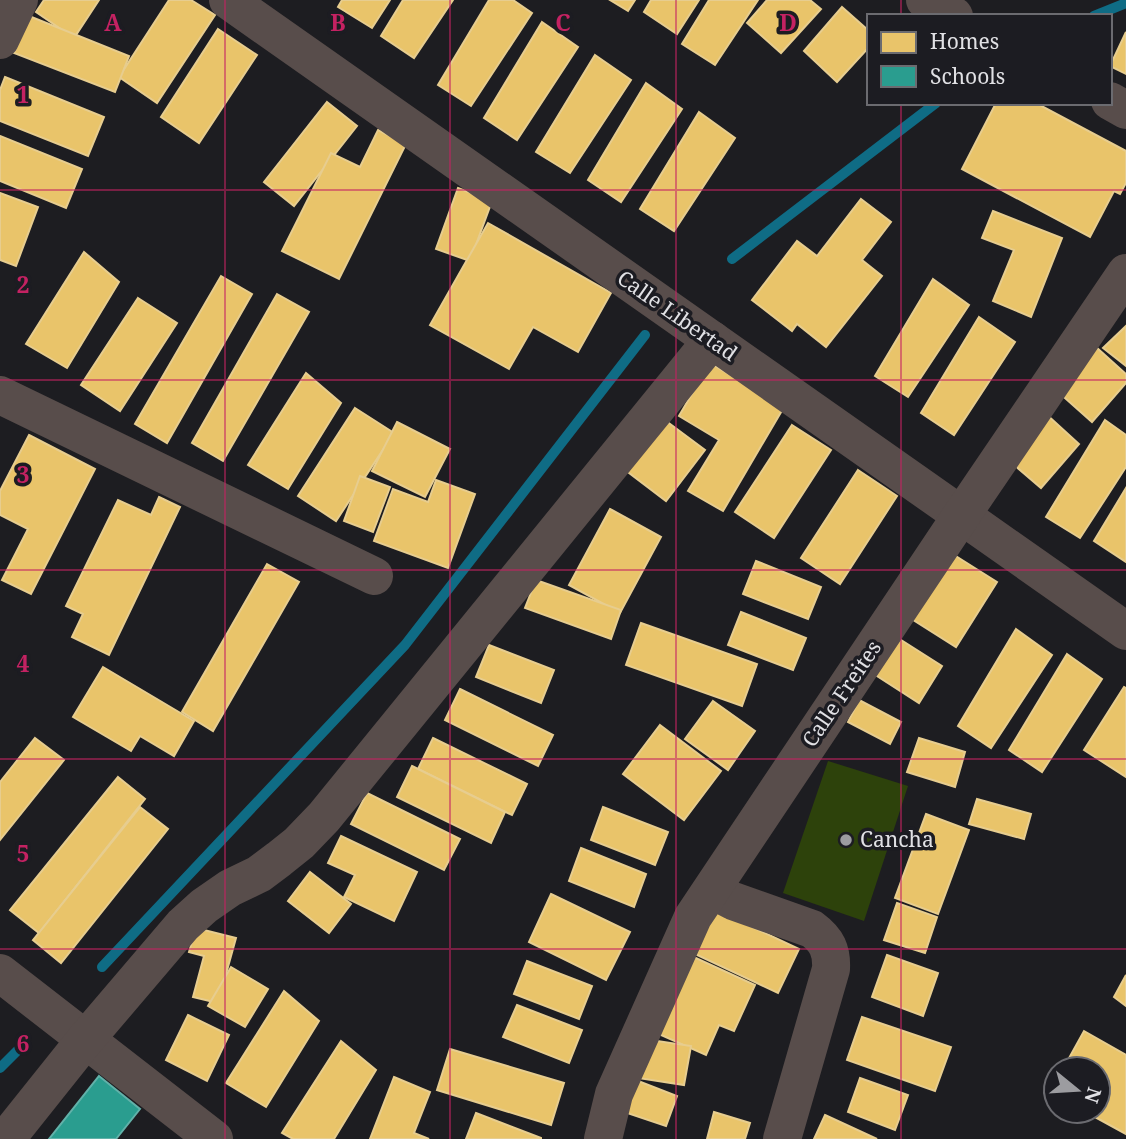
<svg xmlns="http://www.w3.org/2000/svg" width="1126" height="1139" viewBox="0 0 1126 1139" font-family="'Noto Serif',serif">
  <rect width="100%" height="100%" fill="#1d1d21"/>
  <path fill="#2d420b" d="M828,761l80,25 -44,135 -81,-28z"/>
  <g fill="#e9c46a" stroke="#e7cd8f" stroke-width="2">
    <path d="M44,0h55l-25,38 -38,-26z"/>
    <path d="M169,0h22l24,15 -58,88 -38,-26z"/>
    <path d="M342,0h48l-18,28 -34,-21z"/>
    <path d="M403,0h50l-39,58 -33,-22z"/>
    <path d="M489,0h24l19,13 -61,93 -33,-21z"/>
    <path d="M610,0h25l-7,11z"/>
    <path d="M651,0h48l-22,34 -33,-22z"/>
    <path d="M709,0h49l-43,65 -33,-21z"/>
    <path d="M767,0h43l11,9 -40,44 -34,-30z"/>
    <path d="M842,7l27,24v16l-32,35 -33,-31z"/>
    <path d="M29,16l100,40 -14,36 -101,-39z"/>
    <path d="M542,22l36,25 -61,93 -33,-22z"/>
    <path d="M218,29l39,26 -58,88 -38,-26z"/>
    <path d="M1126,32v42l-16,-8z"/>
    <path d="M595,55l36,25 -61,93 -34,-21z"/>
    <path d="M5,77l99,40 -16,39 -88,-35v-31z"/>
    <path d="M646,83l36,26 -61,93 -33,-22z"/>
    <path d="M327,102l30,24 -63,80 -30,-24z"/>
    <path d="M996,103h40l90,48v32l-6,11 -6,-3 -24,46 -128,-68z"/>
    <path d="M699,112l36,26 -61,93 -34,-22z"/>
    <path d="M378,130l28,14 -67,135 -57,-28 49,-98 29,14z"/>
    <path d="M0,136l82,33 -16,39 -66,-27z"/>
    <path d="M458,188l34,13 -22,60 -34,-12z"/>
    <path d="M0,193l38,14 -22,59 -16,-6z"/>
    <path d="M861,199l30,23 -29,38 20,16 -56,71 -29,-23 -5,7 -40,-31 45,-59 20,15z"/>
    <path d="M993,211l69,27 -31,79 -38,-16 21,-51 -32,-12z"/>
    <path d="M488,223l123,70 -33,59 -45,-25 -24,42 -79,-44z"/>
    <path d="M84,252l35,30 -52,86 -41,-24z"/>
    <path d="M221,276l31,18 -85,149 -32,-19z"/>
    <path d="M933,279l36,26 -61,92 -33,-21z"/>
    <path d="M277,294l32,18 -86,149 -31,-18z"/>
    <path d="M138,298l39,25 -57,88 -39,-26z"/>
    <path d="M979,317l36,25 -61,93 -33,-22z"/>
    <path d="M1126,326v40l-23,-18z"/>
    <path d="M1096,347l30,27v9l-34,39 -35,-31z"/>
    <path d="M710,363l74,44 -61,104 -35,-20 31,-51 -40,-24z"/>
    <path d="M306,373l35,30 -53,86 -40,-24z"/>
    <path d="M355,408l39,25 -58,88 -38,-25z"/>
    <path d="M654,412l51,38 -39,51 -50,-38z"/>
    <path d="M1045,413l34,31 -38,44 -35,-30z"/>
    <path d="M1105,420l21,15v32l-46,71 -34,-21z"/>
    <path d="M397,422l53,27 -25,48 -53,-26z"/>
    <path d="M792,425l39,25 -57,88 -39,-26z"/>
    <path d="M29,435l66,34 -64,125 -29,-14 26,-51 -28,-14v-24z"/>
    <path d="M858,470l39,26 -57,88 -39,-26z"/>
    <path d="M360,476l30,11 -17,45 -29,-11z"/>
    <path d="M436,480l39,14 -27,74 -74,-27 19,-52 35,13z"/>
    <path d="M1126,488v74l-32,-21z"/>
    <path d="M159,497l21,10 -71,148 -37,-18 11,-23 -17,-8 52,-106 33,15z"/>
    <path d="M610,509l51,28 -41,76 -51,-28z"/>
    <path d="M951,553l46,29 -41,65 -46,-29z"/>
    <path d="M756,561l65,26 -13,32 -65,-25z"/>
    <path d="M267,564l32,18 -86,149 -31,-19z"/>
    <path d="M536,580l85,30 -10,29 -86,-31z"/>
    <path d="M741,612l65,26 -13,32 -65,-25z"/>
    <path d="M641,623l116,41 -15,42 -116,-41z"/>
    <path d="M1016,629l36,26 -61,93 -33,-22z"/>
    <path d="M887,631l55,35 -23,37 -56,-36z"/>
    <path d="M489,645l65,25 -13,33 -65,-26z"/>
    <path d="M1067,654l35,25 -60,93 -33,-22z"/>
    <path d="M103,667l91,54 -20,35 -34,-20 -9,15 -58,-34z"/>
    <path d="M1124,687l2,1v89l-42,-27z"/>
    <path d="M460,689l93,46 -15,31 -93,-46z"/>
    <path d="M859,700l42,22 -11,22 -42,-22z"/>
    <path d="M713,701l42,30 -27,39 -43,-31z"/>
    <path d="M660,725l61,46 -37,49 -61,-46z"/>
    <path d="M35,738l29,22 -64,80v-58z"/>
    <path d="M433,738l94,46 -15,31 -94,-46z"/>
    <path d="M919,738l46,14 -10,35 -48,-15z"/>
    <path d="M412,766l93,46 -14,31 -94,-46z"/>
    <path d="M118,777l27,22 -106,134 -29,-23z"/>
    <path d="M367,793l93,46 -16,31 -93,-46z"/>
    <path d="M977,799l54,15 -7,25 -55,-15z"/>
    <path d="M140,807l28,22 -107,134 -28,-23z"/>
    <path d="M603,807l65,25 -13,33 -64,-25z"/>
    <path d="M926,814l43,16 -31,84 -43,-16z"/>
    <path d="M341,836l76,36 -23,49 -50,-24 11,-22 -27,-12z"/>
    <path d="M581,848l65,26 -12,33 -65,-26z"/>
    <path d="M310,872l41,32 -22,29 -41,-32z"/>
    <path d="M551,894l79,38 -24,48 -77,-38z"/>
    <path d="M897,903l40,14 -12,36 -41,-13z"/>
    <path d="M716,910l83,39 -21,44 -83,-39z"/>
    <path d="M196,928l40,10 -18,65 -25,-6 11,-41 -15,-4z"/>
    <path d="M687,954l68,31 -21,46 -15,-6 -13,30 -54,-24z"/>
    <path d="M887,955l51,18 -15,43 -51,-19z"/>
    <path d="M527,961l65,25 -13,33 -65,-25z"/>
    <path d="M231,967l37,22 -23,38 -37,-21z"/>
    <path d="M1126,975v31l-12,-9z"/>
    <path d="M284,991l35,30 -53,86 -40,-24z"/>
    <path d="M517,1005l65,25 -13,33 -66,-26z"/>
    <path d="M188,1015l41,20 -22,46 -41,-21z"/>
    <path d="M862,1017l89,30 -16,44 -88,-31z"/>
    <path d="M1084,1031l42,24v79l-42,-23h14v-42h-35z"/>
    <path d="M644,1039l47,7 -7,39 -46,-7z"/>
    <path d="M341,1041l35,29 -42,69h-41l-11,-6z"/>
    <path d="M450,1049l114,34 -13,42 -114,-35z"/>
    <path d="M394,1077l36,15 -16,41 15,6h-59z"/>
    <path d="M860,1078l48,17 -13,35 -47,-18z"/>
    <path d="M633,1079l44,17 -11,30 -45,-15z"/>
    <path d="M714,1112l36,11 -5,16h-38z"/>
    <path d="M476,1113l65,25v1h-75z"/>
    <path d="M825,1115l52,24h-63z"/>
  </g>
  <path fill="#2a9d8f" stroke="#61b1a9" stroke-width="2" d="M99,1076l41,33 -24,30h-67z"/>
  <g fill="none" stroke-linecap="round" stroke-linejoin="round">
    <g stroke="#0f6c85" stroke-width="10">
      <path d="M1094,16l32,-13"/>
      <path d="M732,259l204,-156"/>
      <path d="M102,967l303,-322 240,-310"/>
      <path d="M0,1068l17,-17"/>
    </g>
    <g stroke="#584d4b" stroke-width="38">
      <path d="M228,0l898,631"/>
      <path d="M925,0l29,16"/>
      <path d="M0,40l19,-40"/>
      <path d="M1110,101l16,9"/>
      <path d="M0,395l374,181"/>
      <path d="M712,890l21,11 79,28c15,11 20,22 19,40l-49,170"/>
      <path d="M0,973l214,166"/>
      <path d="M6,1139l79,-99 98,-115 21,-19 26,-18 29,-14 20,-15 20,-16 25,-26 388,-477"/>
      <path d="M603,1139l11,-45 79,-177 268,-401 165,-243"/>
    </g>
  </g>
  <path fill="none" stroke="#c42262" stroke-width="2" stroke-opacity="0.55" d="M225,0v1139M450,0v1139M676,0v1139M901,0v16M901,103v1036M0,190h1126M0,380h1126M0,570h1126M0,759h1126M0,949h1126"/>
  <circle fill="#9c9ca0" stroke="#1c1c22" stroke-width="2.5" cx="846" cy="840" r="7"/>
  <g text-anchor="middle" stroke-width="7" stroke-linejoin="round" paint-order="stroke">
    <g font-size="21" fill="#e1e1e5" stroke="#1c1c22">
      <text transform="translate(677 316) rotate(35)" y="7">Calle Libertad</text>
      <text transform="translate(842 694) rotate(-56)" y="7">Calle Freites</text>
    </g>
    <g font-size="21" fill="#e1e1e5" stroke="#1c1c22" text-anchor="start">
      <text x="860" y="847">Cancha</text>
    </g>
  </g>
  <g font-size="23" text-anchor="middle" font-weight="bold" fill="#c42262" stroke="#1c1c22" stroke-width="7" stroke-linejoin="round" paint-order="stroke">
    <text x="113" y="31">A</text>
    <text x="338" y="31">B</text>
    <text x="563" y="31">C</text>
    <text x="788" y="31">D</text>
    <text x="23" y="103">1</text>
    <text x="23" y="293">2</text>
    <text x="23" y="483">3</text>
    <text x="23" y="672">4</text>
    <text x="23" y="862">5</text>
    <text x="23" y="1052">6</text>
  </g>
  <rect x="867" y="14" width="245" height="91" fill="#1c1c22" stroke="#6b6b70" stroke-width="2"/>
  <rect x="881" y="32" width="35" height="21" fill="#e9c46a" stroke="#6b6b70" stroke-width="2"/>
  <text x="930" y="49" font-size="21" fill="#e1e1e5">Homes</text>
  <rect x="881" y="66" width="35" height="21" fill="#2a9d8f" stroke="#6b6b70" stroke-width="2"/>
  <text x="930" y="84" font-size="21" fill="#e1e1e5">Schools</text>
  <g transform="translate(1077 1090) rotate(108)"><circle r="33" fill="#1c1c22" stroke="#6b6b70" stroke-width="2"/>
  <path d="M0-5L12 26L0 18L-12 26Z" fill="#9c9ca0"/>
  <text y="-10" font-size="19" font-weight="bold" text-anchor="middle" fill="#e1e1e5">N</text>
  </g>
</svg>
